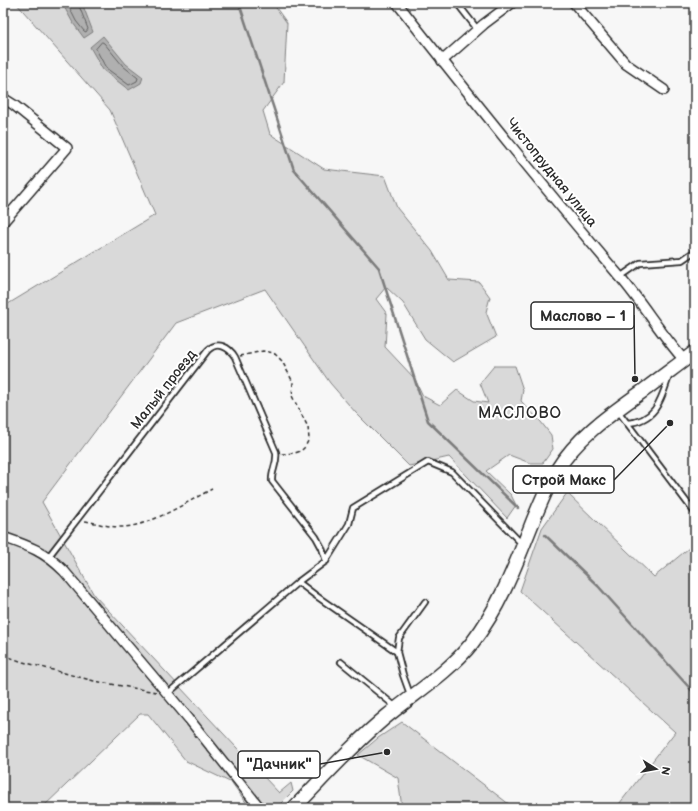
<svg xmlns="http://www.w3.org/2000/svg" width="698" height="811" viewBox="0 0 698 811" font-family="'Balsamiq Sans',sans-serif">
  <rect width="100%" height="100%" fill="#f7f7f7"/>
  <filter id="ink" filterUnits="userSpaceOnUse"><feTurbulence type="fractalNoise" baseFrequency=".025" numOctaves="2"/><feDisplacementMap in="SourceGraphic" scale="8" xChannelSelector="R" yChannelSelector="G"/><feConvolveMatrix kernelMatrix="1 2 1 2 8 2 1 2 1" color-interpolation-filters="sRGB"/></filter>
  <g filter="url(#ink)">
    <g fill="#d9d9d9" stroke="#828282">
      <path d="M16,3h258v2l13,18 -3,59 -21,29 7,23 54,35 61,7 12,32 35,43 17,29 30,2 11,15 -4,15 10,25 -43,25 -28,-23 -22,-36 -17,-16 -10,12 11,15 -2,33 30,32 8,17 17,9 17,-15 17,11 14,2 -8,-20 14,-17h21l8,24 -2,11 20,21 10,13 2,14 -10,14h-13l-21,-8 -23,16 25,24 5,10 -9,13 -58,-61 -40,9 -53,-53 -26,-30 -65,-94 -89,34 -134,179 52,93 185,198 12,-10 2,8 -17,17h-26l-18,-25 -46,-22 -38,-47h-8l-98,94h-39v-501l152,-92 -45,-105z"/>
      <path d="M567,493l87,84 41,-34v265h-79l59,-76 -155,-141 22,-63z"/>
      <path d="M402,722l112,86h-112l-4,-30 -40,-23 20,-17z"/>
    </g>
    <g fill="#b0b0b0" stroke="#7b7b7b">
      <path d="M62,3h20l11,29 -9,6 -11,-15z"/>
      <path d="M103,36l23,28 17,13 -2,6 -12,7 -26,-20 -13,-23z"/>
    </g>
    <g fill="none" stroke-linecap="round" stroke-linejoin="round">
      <g stroke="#606060" stroke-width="1">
        <path d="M67,3l9,18 8,10 2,1 2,-3 -10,-26"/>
        <path d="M102,42l2,1 19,23 15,12 -1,3 -8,4 -23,-17 -10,-19z"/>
      </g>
      <g stroke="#7b7b7b" stroke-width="2.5">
        <path d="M239,3l55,167 85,98 49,153 90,87"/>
        <path d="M545,535l53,51 97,108"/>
      </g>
      <g stroke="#2b2b2b" stroke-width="8">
        <g id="service">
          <path d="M457,3l21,27"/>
          <path d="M620,277l20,-14 42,-3 13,-9"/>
          <path d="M618,411l77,102"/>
          <path d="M627,423c29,-2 34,-23 42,-47"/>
          <path d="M49,556l159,-206c10,-9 21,-3 27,7l41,95c2,11 -5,19 -4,29l44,56 6,11 4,13"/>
          <path d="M298,582l17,13 82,57 6,23 8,22"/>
          <path d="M397,652l2,-14 26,-36"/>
          <path d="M341,662l55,45"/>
          <path d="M167,694l131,-112 28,-21 23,-37 4,-16 75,-46 24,10 70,72"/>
        </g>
      </g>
      <g stroke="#2b2b2b" stroke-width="12">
        <g id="minor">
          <path d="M397,3c73,93 147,185 224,275 22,26 40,56 63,82"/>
          <path d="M574,3l52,61 38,26"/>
          <path d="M442,61l42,-37 28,-21"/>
          <path d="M3,98l11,7 53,43 -64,74"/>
          <path d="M3,537c26,9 41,14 61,34l125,148 71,89"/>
        </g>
      </g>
      <g stroke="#2b2b2b" stroke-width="16">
        <path id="secondary" d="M294,808c30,-31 59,-64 93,-92 28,-23 62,-44 85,-73 28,-36 44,-79 61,-122 7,-17 14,-35 24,-51 21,-34 54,-56 86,-79 17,-13 35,-26 52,-39"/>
      </g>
      <g stroke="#2b2b2b" stroke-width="1.5" stroke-dasharray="4 3" stroke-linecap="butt">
        <path d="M240,356l23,-5 11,2 8,8 11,21 -1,14 16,31 1,12 -4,8 -4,4 -6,2 -14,1"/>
        <path d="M85,521c12,2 24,6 36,6 28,0 66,-25 91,-38"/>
        <path d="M3,655l20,7 71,19 62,11"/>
      </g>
      <use href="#service" stroke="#fff" stroke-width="4.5"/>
      <use href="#minor" stroke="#fff" stroke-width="9"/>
      <use href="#secondary" stroke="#fff" stroke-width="13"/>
    </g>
  </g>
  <g text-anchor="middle" stroke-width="4" stroke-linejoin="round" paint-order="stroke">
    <g font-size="14" fill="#2b2b2b" stroke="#fff">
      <text transform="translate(552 172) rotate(51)" y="5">Чистопрудная улица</text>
      <text transform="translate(163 389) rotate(-52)" y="5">Малый проезд</text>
    </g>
    <g font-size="16" letter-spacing="1" fill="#2b2b2b" stroke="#fff">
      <text x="520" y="418">МАСЛОВО</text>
    </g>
  </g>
  <path fill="none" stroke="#2b2b2b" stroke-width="1.5" d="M635 379L634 315M670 423L614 480M387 752L320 764"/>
  <g fill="#2b2b2b" stroke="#fff" stroke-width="1.5">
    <circle cx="635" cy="379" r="4"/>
    <circle cx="670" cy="423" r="4"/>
    <circle cx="387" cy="752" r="4"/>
  </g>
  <g fill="#fff" stroke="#2b2b2b" stroke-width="1.5">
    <rect x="531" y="302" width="103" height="27" rx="4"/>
    <rect x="513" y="466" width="101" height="27" rx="4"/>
    <rect x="238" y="751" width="82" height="27" rx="4"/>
  </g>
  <g font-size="15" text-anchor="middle" font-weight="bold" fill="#2b2b2b">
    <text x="583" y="321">Маслово – 1</text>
    <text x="564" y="485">Строй Макс</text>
    <text x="279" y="769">"Дачник"</text>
  </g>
  <rect width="698" height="811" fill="none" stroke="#fff" stroke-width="16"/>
  <rect x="8" y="8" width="682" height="795" fill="none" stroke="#2b2b2b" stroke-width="1.5" filter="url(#ink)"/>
  <g transform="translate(656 769) rotate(101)" stroke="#ffffff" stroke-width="3" paint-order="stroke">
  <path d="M0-3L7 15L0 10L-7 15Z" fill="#2b2b2b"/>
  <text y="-6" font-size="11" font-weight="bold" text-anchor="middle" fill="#2b2b2b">N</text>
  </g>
</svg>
